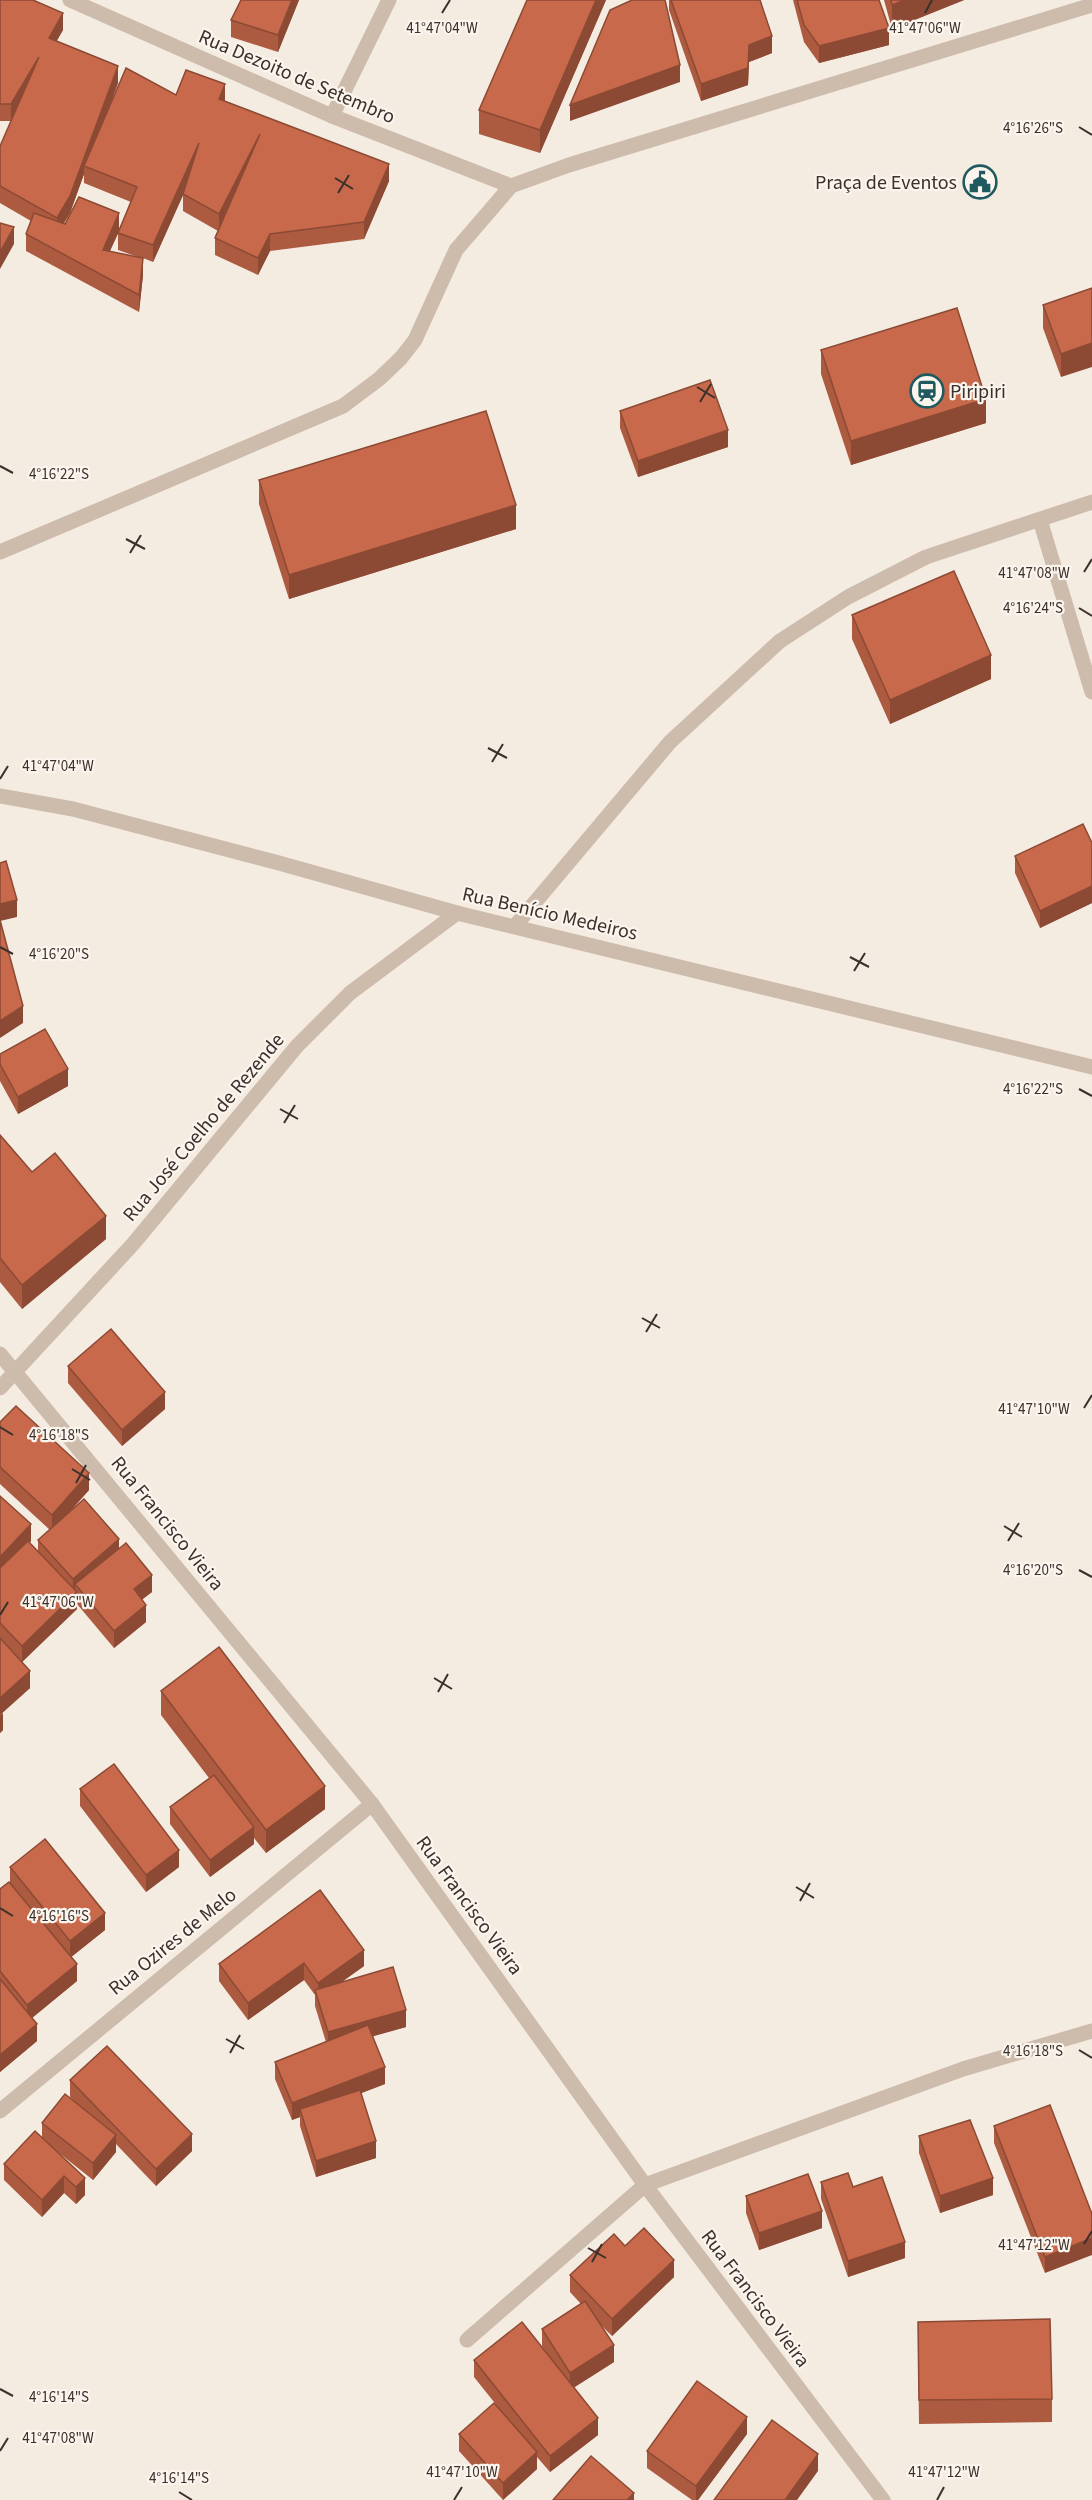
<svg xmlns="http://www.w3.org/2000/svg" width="1092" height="2500" viewBox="0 0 1092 2500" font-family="'Source Sans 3',sans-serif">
  <rect width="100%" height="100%" fill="#f4ebe1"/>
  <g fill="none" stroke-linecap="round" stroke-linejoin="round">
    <g stroke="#cdbbac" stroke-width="15">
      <path d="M70,0l262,116 179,70"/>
      <path d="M332,116l57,-116"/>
      <path d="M1040,520l52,172"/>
      <path d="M0,552l343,-146 36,-27 22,-21 14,-18 41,-90 55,-64 58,-21 523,-160"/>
      <path d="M0,796l73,13 206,54 178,50 635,154"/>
      <path d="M515,926l155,-184 110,-101 68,-44 78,-40 166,-55"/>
      <path d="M0,1354l372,450 273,381 238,315"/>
      <path d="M0,1388l133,-144 164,-198 53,-53 107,-80"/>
      <path d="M0,2111l372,-307"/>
      <path d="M467,2340l178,-155 318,-116 129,-38"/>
    </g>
  </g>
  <g fill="#ac5a40" fill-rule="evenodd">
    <path d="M0,0l63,30 -7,11 62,42 -9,25 67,-13 49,6 164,80 -25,58 -94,12 -12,24 -43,-20v-17l3,-7 -35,-20v-17l-30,68 -10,-4v17l-4,37 -113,-61v-17l5,-13 -31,-18v-57l11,-25h-11zM84,174v9l47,19 -12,27 -56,-5 7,-11zM118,234v16l23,8 -31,-7z"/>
    <path d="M299,0l-21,52 -47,-15v-17z"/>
    <path d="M606,0l-66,153 -61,-19v-24z"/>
    <path d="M669,0h91l12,53 -23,9 -1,23 -47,16 -32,-91z"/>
    <path d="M793,0h86l10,45 -70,18 -15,-21z"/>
    <path d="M884,0h80l-72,29z"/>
    <path d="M1092,288l-31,89 -18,-49v-23z"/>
    <path d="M821,350l165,73 -135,42 -30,-91z"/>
    <path d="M620,411l108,36 -90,30 -18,-49z"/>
    <path d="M259,480l257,49 -227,70 -30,-95z"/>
    <path d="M852,615l139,64 -101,45 -38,-85z"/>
    <path d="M1092,843v60l-52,25 -25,-55v-17z"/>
    <path d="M0,1054l68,32 -50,28 -18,-33z"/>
    <path d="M0,1135l32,37 74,67 -84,70 -22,-27z"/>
    <path d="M68,1366l97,43 -43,37 -54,-63z"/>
    <path d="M0,1422l89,68 -20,23 50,36 33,43 -10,7 4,23 -32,26 -37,-44v5l-55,53 8,26 -28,25 1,17 -3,3v-237l31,45 -2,2 9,9v-12l12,-10 -50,-46z"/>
    <path d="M161,1691l164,118 -59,44 -12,-15v6l-44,33 -40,-53v-17l39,-29 -48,-63z"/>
    <path d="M80,1789l99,78 -33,25 -66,-86z"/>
    <path d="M10,1867l95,63 -34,27 6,24 -45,37 5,23 -37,31v-183l10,-6z"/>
    <path d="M320,1890l44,76 -21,15 63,46 -33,9 12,48 -24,9 15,65 -60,19 -16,-51v-9l-8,3 -17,-41v-17l51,-20 -11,-36v-11l-11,-15 -56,40 -29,-39v-17z"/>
    <path d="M70,2080l122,71 -36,35 -40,-42v8l-23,28 -39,-31 31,46 -9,9 -12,-11 -22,24 -38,-37v-16l38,-27v-14l35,-19 -7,-7z"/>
    <path d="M1050,2105l-5,168 -51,-130v-17z"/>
    <path d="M919,2136l74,59 -53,18 -21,-60z"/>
    <path d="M821,2182l32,5 52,71 -57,19 -27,-78z"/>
    <path d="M746,2196l76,32 -63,22 -13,-37z"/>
    <path d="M625,2246l49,31 -62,59 -13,-13 15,39 -41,26 25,47 -48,37 -13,-15v12l-34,31 -44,-49v-17l39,-27 -24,-30v-17l74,-4 -6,-10v-17l39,-25 -11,-12v-17z"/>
    <path d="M918,2346l134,53v23l-133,2z"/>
    <path d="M747,2434l-49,66h-6l-45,-32v-17z"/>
  </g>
  <g fill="#8c4a34">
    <path d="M292,0h7l-21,52v-17z"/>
    <path d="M596,0h10l-66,153v-23z"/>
    <path d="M905,0h59l-72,29v-24z"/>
    <path d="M63,13v17l-14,25v-17z"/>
    <path d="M889,28v17l-70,18v-17z"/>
    <path d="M772,36v17l-23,9 -1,23 -47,16v-17l48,-39z"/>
    <path d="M39,57l-28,64v-17z"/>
    <path d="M680,65v17l-110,39v-16z"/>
    <path d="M118,66v17l-31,84 -3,-1v8l-14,39 -13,22v-17z"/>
    <path d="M225,84v17l-6,-2z"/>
    <path d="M260,134l-41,97v-17z"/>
    <path d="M199,143v17l-46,102v-17z"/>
    <path d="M389,164v17l-25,58v-17z"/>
    <path d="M119,213v17l-16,37v-17z"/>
    <path d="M14,227v17l-14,25v-17z"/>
    <path d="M270,234v17l-12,24v-17z"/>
    <path d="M143,258v17l-4,37v-17z"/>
    <path d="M1092,343v24l-31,10v-23z"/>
    <path d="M986,399v24l-135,42v-24z"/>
    <path d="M728,430v17l-90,30v-16z"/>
    <path d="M516,505v24l-227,70v-24z"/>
    <path d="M991,655v24l-101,45v-24z"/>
    <path d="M1092,886v17l-52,25v-17z"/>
    <path d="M17,900v17l-17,4v-17z"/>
    <path d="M23,1006v17l-23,15v-17z"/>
    <path d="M68,1069v17l-50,28v-17z"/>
    <path d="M106,1216v23l-84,70v-24z"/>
    <path d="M165,1392v17l-43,37v-16z"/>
    <path d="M89,1473v17l-37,41v-16z"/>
    <path d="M31,1524v17l-31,32v-16z"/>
    <path d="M119,1539v16l-44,29v10l-2,2v-17z"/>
    <path d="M152,1575v17l-18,14v-17z"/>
    <path d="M77,1592v17l-55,53v-16z"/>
    <path d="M146,1605v17l-32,26v-17z"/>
    <path d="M30,1671v17l-30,27v-17z"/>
    <path d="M3,1713v17l-3,3v-17z"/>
    <path d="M325,1786v23l-59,44v-23z"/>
    <path d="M254,1827v17l-44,33v-17z"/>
    <path d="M179,1850v17l-33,25v-17z"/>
    <path d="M105,1913v17l-35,28v-17z"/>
    <path d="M364,1950v16l-46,33v-16z"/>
    <path d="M304,1963v17l-56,40v-17z"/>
    <path d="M77,1964v17l-50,41v-17z"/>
    <path d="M406,2010v17l-78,22v-17z"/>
    <path d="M37,2024v17l-37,31v-17z"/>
    <path d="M385,2067v17l-83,32 -2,-7v8l-8,3v-17z"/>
    <path d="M192,2134v17l-36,35v-17z"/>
    <path d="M116,2135v17l-23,28v-17z"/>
    <path d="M376,2141v17l-60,19v-16z"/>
    <path d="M64,2176v17l-22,24v-17z"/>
    <path d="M85,2178v17l-9,9v-17z"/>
    <path d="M993,2178v17l-53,18v-17z"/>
    <path d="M822,2211v17l-63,22v-17z"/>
    <path d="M1092,2238v17l-47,18v-16z"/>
    <path d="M905,2242v16l-57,19v-16z"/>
    <path d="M674,2260v17l-62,59v-17z"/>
    <path d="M614,2345v17l-44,28v-17z"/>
    <path d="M747,2417v17l-49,66h-2v-14z"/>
    <path d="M598,2418v17l-48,37v-16z"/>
    <path d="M537,2452v17l-34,31v-17z"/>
    <path d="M818,2454v17l-21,29h-12z"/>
    <path d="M634,2493v7h-7z"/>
  </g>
  <g fill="#c8694b" stroke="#8c4a34" stroke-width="1.5">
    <path d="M0,0h33l30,13 -14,25 69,28 -48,130 -13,22 -57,-32v-40l39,-89 -28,47h-11z"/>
    <path d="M241,0h51l-14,35 -47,-15z"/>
    <path d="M527,0h69l-56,130 -61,-20z"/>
    <path d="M632,0h33l15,65 -110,40 40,-95z"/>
    <path d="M671,0h89l12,36 -23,9 -1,23 -47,16z"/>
    <path d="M797,0h82l10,28 -70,18 -15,-21z"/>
    <path d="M891,0h14l-13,5z"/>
    <path d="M126,68l50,27 10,-25 39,14 -6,15 170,65 -25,58 -94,12 -12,24 -43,-20 45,-104 -41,80 -36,-20 16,-51 -46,102 -35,-12 19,-46 -53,-21z"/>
    <path d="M79,197l40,16 -16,37 40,8 -4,37 -113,-61 8,-21 31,11z"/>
    <path d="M0,223l14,4 -14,25z"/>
    <path d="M1092,288v55l-31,11 -18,-49z"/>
    <path d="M957,308l29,91 -135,42 -30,-91z"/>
    <path d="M710,380l18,50 -90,31 -18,-50z"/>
    <path d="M486,411l30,94 -227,70 -30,-95z"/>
    <path d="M954,571l37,84 -101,45 -38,-85z"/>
    <path d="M1083,824l9,19v43l-52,25 -25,-55z"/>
    <path d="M6,861l11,39 -17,4v-41z"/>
    <path d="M0,920l23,86 -23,15z"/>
    <path d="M45,1029l23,40 -50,28 -18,-33v-10z"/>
    <path d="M0,1135l32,37 23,-19 51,63 -84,69 -22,-27z"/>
    <path d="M111,1329l54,63 -43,38 -54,-64z"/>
    <path d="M16,1406l73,67 -37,42 -52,-48v-45z"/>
    <path d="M0,1496l31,28 -31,33z"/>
    <path d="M84,1499l35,40 -46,40 -35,-39z"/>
    <path d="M28,1541l49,51 -55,54 -22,-23v-55z"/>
    <path d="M126,1543l26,32 -18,14 12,16 -32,26 -39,-47z"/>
    <path d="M0,1638l30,33 -30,27z"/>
    <path d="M219,1647l106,139 -59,44 -105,-139z"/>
    <path d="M114,1764l65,86 -33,25 -66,-86z"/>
    <path d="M214,1775l40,52 -44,33 -40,-53z"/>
    <path d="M45,1839l60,74 -35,28 -60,-74z"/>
    <path d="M9,1882l68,82 -50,41 -27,-34v-82z"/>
    <path d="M320,1890l44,60 -46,33 -14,-20 -56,40 -29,-39z"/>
    <path d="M393,1967l13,43 -78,22 -13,-42z"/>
    <path d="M0,1979l37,45 -37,31z"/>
    <path d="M368,2025l17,42 -93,36 -17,-41z"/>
    <path d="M107,2046l85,88 -36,35 -86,-89z"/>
    <path d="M360,2090l16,51 -60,20 -16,-52z"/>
    <path d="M65,2094l51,41 -23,28 -51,-40z"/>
    <path d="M1050,2105l42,109v24l-47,19 -51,-131z"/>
    <path d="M970,2120l23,58 -53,18 -21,-60z"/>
    <path d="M35,2131l50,47 -9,9 -12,-11 -22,24 -38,-36z"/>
    <path d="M848,2173l5,14 29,-10 23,65 -57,19 -27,-79z"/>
    <path d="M808,2174l14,37 -63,22 -13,-37z"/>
    <path d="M644,2228l30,32 -62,59 -42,-44 44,-41 11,12z"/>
    <path d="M585,2301l29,44 -44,28 -28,-44z"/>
    <path d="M1050,2319l2,80 -133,1 -1,-78z"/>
    <path d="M522,2322l76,96 -48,38 -76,-96z"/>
    <path d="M697,2381l50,36 -51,69 -49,-35z"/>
    <path d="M494,2403l43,49 -34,31 -44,-49z"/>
    <path d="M772,2420l46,34 -33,46h-71z"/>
    <path d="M591,2456l43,37 -7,7h-74z"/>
  </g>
  <path fill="none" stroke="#3b302b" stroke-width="2" d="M442,13l8,-13M925,13l7,-13M1079,127l13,8M335,178l18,11M338,193l11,-18M697,387l18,11M700,402l11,-18M0,466l13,7M126,539l19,10M130,553l11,-18M1084,572l8,-13M1079,608l13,8M488,748l19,10M492,762l11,-18M0,779l8,-13M0,947l13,7M850,957l19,10M854,971l11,-18M1079,1089l13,7M280,1109l18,10M284,1123l11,-18M642,1318l18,10M646,1332l11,-18M1084,1408l8,-13M0,1427l13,8M72,1469l18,11M76,1483l10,-18M1004,1526l18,11M1008,1541l11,-18M1079,1570l13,7M0,1615l8,-13M434,1678l18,11M438,1692l10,-18M796,1887l18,11M800,1901l10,-18M0,1908l13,8M226,2039l18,10M1079,2050l13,8M230,2053l10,-18M1084,2244l8,-13M588,2248l18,10M592,2262l10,-18M0,2389l13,7M0,2451l8,-13M179,2492l13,8M454,2500l8,-13M937,2500l7,-13"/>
  <defs>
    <g id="civic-ring" transform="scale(1.725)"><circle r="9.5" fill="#fbf5ee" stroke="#1f5a5e" stroke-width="1.5"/><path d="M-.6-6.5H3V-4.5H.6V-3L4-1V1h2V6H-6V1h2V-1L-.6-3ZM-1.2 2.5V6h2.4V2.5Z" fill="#1f5a5e"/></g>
    <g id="station-ring" transform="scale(1.725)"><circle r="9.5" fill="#fbf5ee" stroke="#1f5a5e" stroke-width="1.5"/><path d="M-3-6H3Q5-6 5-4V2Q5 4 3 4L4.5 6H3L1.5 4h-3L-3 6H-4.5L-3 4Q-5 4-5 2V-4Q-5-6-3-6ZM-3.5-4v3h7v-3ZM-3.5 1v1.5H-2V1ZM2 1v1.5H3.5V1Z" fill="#1f5a5e"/></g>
  </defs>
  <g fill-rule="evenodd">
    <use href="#civic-ring" x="980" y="182"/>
    <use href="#station-ring" x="927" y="391"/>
  </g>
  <g text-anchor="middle" stroke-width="4.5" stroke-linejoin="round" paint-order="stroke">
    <g font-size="20" fill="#3b302b" stroke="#fbf5ee">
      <text transform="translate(297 76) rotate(23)" y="7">Rua Dezoito de Setembro</text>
      <text transform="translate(550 913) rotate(13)" y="7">Rua Benício Medeiros</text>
      <text transform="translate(203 1127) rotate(-50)" y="7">Rua José Coelho de Rezende</text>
      <text transform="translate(168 1523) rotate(51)" y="7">Rua Francisco Vieira</text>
      <text transform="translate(470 1905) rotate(54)" y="7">Rua Francisco Vieira</text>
      <text transform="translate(172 1941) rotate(-39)" y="7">Rua Ozires de Melo</text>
      <text transform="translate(756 2298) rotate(53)" y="7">Rua Francisco Vieira</text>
    </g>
    <g font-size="20" fill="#3b302b" stroke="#fbf5ee" text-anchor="end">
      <text x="957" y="189">Praça de Eventos</text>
      <text x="950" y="398" text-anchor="start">Piripiri</text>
    </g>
  </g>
  <g font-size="15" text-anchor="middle" fill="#3b302b" stroke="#fbf5ee" stroke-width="4.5" stroke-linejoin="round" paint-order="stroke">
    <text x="925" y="33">41°47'06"W</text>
    <text x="442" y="33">41°47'04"W</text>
    <text x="1033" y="133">4°16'26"S</text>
    <text x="59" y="479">4°16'22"S</text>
    <text x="1034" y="578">41°47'08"W</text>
    <text x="1033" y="613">4°16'24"S</text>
    <text x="58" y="771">41°47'04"W</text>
    <text x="59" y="959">4°16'20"S</text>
    <text x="1033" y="1094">4°16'22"S</text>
    <text x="1034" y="1414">41°47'10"W</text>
    <text x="59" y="1440">4°16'18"S</text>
    <text x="1033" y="1575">4°16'20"S</text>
    <text x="58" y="1607">41°47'06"W</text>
    <text x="59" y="1921">4°16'16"S</text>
    <text x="1033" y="2056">4°16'18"S</text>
    <text x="1034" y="2250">41°47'12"W</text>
    <text x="59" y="2402">4°16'14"S</text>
    <text x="58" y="2443">41°47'08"W</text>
    <text x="462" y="2477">41°47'10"W</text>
    <text x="944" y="2477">41°47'12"W</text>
    <text x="179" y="2483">4°16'14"S</text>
  </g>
</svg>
